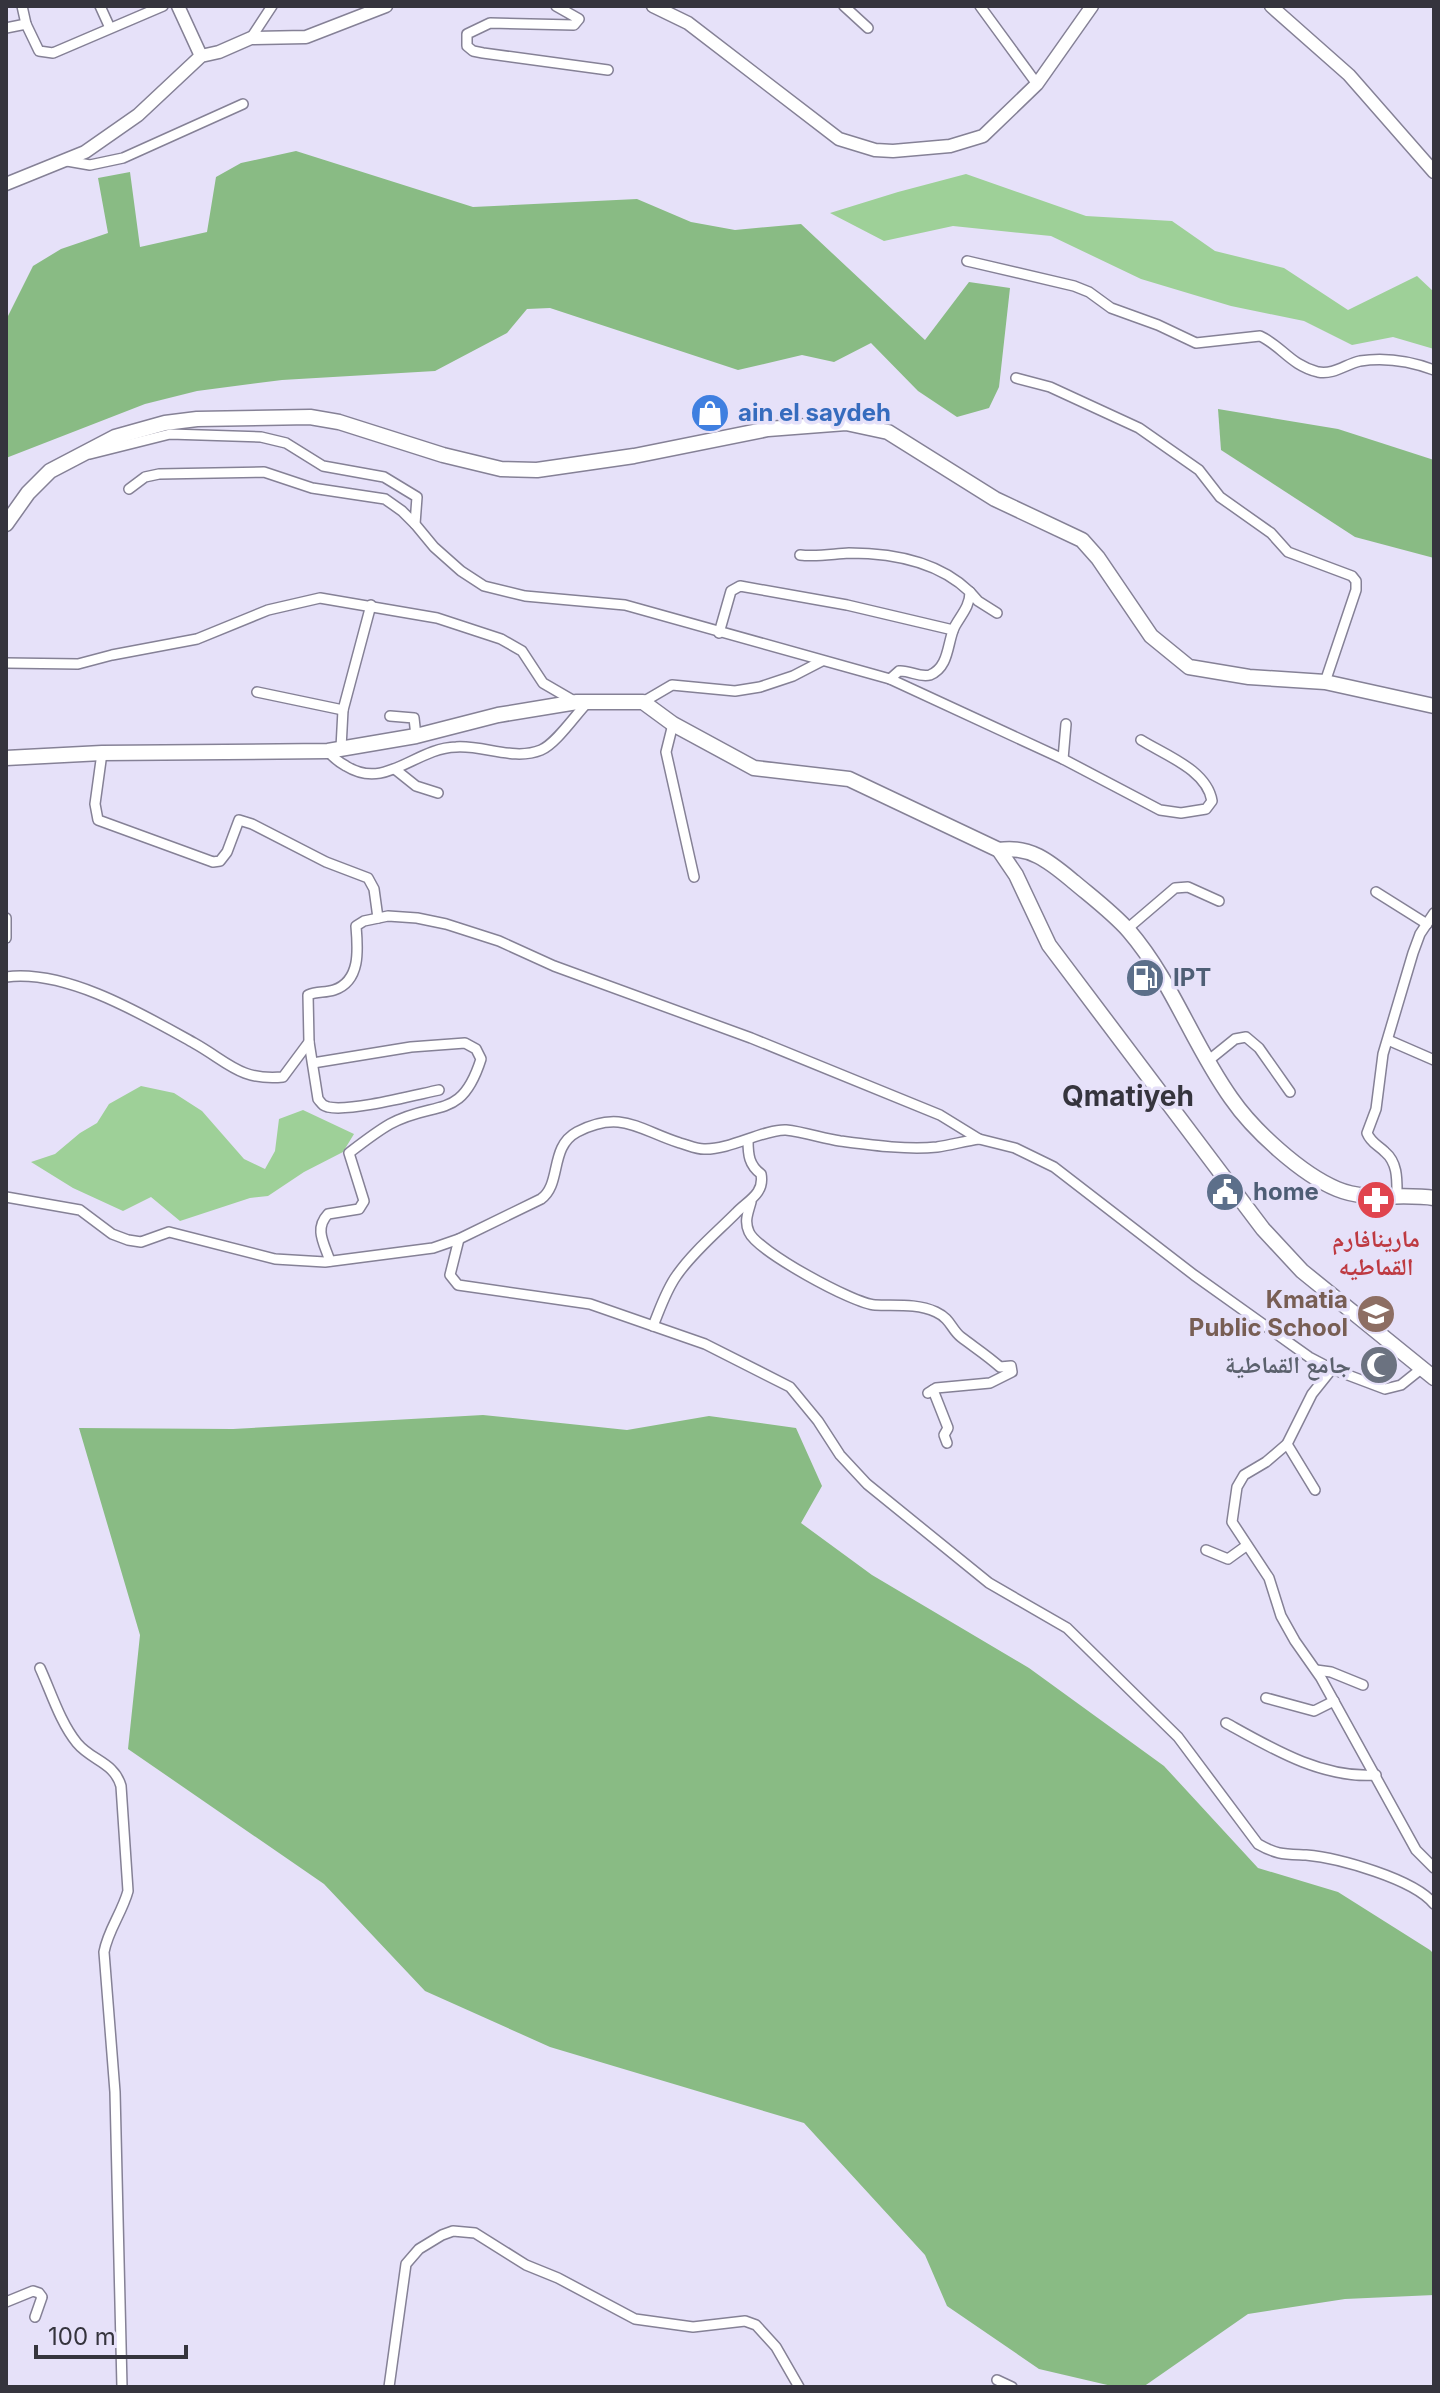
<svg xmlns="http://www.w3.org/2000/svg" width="1440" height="2393" viewBox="0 0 1440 2393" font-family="Inter,'Noto Naskh Arabic',sans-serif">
  <rect width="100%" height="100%" fill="#e6e1f9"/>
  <g fill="#9ed098">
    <path d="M966,174l120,42 86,5 43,30 69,17 64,42 69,-34 17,16v57l-41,-12 -41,8 -48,-24 -73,-15 -90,-27 -90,-43 -98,-10 -69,15 -54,-28 68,-21z"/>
    <path d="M141,1086l33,7 28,18 42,48 21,10 10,-18 4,-32 24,-9 51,24 -11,18 -39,20 -36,24 -18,2 -70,23 -29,-24 -28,14 -50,-23 -42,-26 24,-8 25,-21 17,-10 12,-19z"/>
  </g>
  <g fill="#89bb84">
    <path d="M296,151l177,56 164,-8 54,23 44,8 66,-6 124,116 44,-58 41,6 -11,99 -10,21 -32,9 -39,-26 -47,-48 -37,19 -32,-7 -64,15 -188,-62 -23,1 -20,24 -72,38 -153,9 -85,11 -52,13 -139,54v-138l27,-54 28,-17 47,-16 -10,-55 32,-6 10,75 67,-15 9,-55 25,-14z"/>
    <path d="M1218,409l120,20 96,31v98l-79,-21 -134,-87z"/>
    <path d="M483,1415l144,15 82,-14 87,12 26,58 -21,37 71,52 157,93 135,98 94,102 80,24 92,58 4,4v341l-89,4 -97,15 -105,73h-27l-77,-18 -92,-63 -22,-51 -121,-132 -254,-76 -125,-56 -101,-107 -196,-135 12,-114 -61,-207 154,1z"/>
  </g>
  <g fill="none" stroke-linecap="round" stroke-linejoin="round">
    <g stroke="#858196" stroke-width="12">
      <g id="minor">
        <path d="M22,6l4,18"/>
        <path d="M100,6l10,22"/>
        <path d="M556,6l23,13 -5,6 -84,-2 -23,11v12l6,5 10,2 125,17"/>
        <path d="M844,6l24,22"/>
        <path d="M980,6l57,78"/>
        <path d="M6,28l20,-4 13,27 14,2 110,-47"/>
        <path d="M251,38l21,-32"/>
        <path d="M67,161l23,4 33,-7 120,-54"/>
        <path d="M967,261l107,25 15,6 22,16 47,17 38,18 64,-7c22,10 30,29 58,36 16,3 28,-8 42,-11 26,-4 50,0 74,9"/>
        <path d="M1016,378l34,9 89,41 60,42 21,27 51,36 17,19 64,24 4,5v9l-31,92"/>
        <path d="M90,454l80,-20 91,3 25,6 37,23 61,11 33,20 -2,27 19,23 27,24 23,15 41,10 100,9 265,74 173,80 97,51 21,3 25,-4 6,-8c-5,-31 -47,-46 -71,-61"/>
        <path d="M129,489l16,-12 14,-3 105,-2 48,16 73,11 17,12 13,13"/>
        <path d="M800,555c17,2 32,-1 49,-2 43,0 89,8 121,39 0,14 -9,23 -15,34 -8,15 -5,41 -25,49 -11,3 -20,-5 -31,-4l-9,8"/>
        <path d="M970,592l8,9 19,12"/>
        <path d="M719,633l12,-42 9,-5 107,19 106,25"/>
        <path d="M6,663l72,1 34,-9 85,-16 71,-29 52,-12 117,20 64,21 21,12 21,32 31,18"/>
        <path d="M257,692l86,18"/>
        <path d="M643,702l29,-17 63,6 25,-4 33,-11 29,-15"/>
        <path d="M390,716l24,2 2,18"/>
        <path d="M673,724l-7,28 28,125"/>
        <path d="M341,748l2,-38 28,-105"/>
        <path d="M328,751c5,7 11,11 18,15 40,25 69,-18 110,-19 28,-2 58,14 85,3 15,-6 35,-36 47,-48"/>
        <path d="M102,753l-7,51 3,16 115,42 7,-1 7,-9 12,-32 13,4 74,38 42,16 6,11 4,29"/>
        <path d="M1063,759l3,-35"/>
        <path d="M396,770l20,16 22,7"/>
        <path d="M1376,892l51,32"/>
        <path d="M6,918v20"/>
        <path d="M1127,929l48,-41 13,-1 31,14"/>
        <path d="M6,977c60,-8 136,37 188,66 34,19 46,38 89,34l26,-35 -1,-47c9,-4 17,-2 26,-5 27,-9 24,-41 22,-64l8,-5 24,-5 29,2 29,6 53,17 55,25 197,72 189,77 39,24 36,9 39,19 140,108 115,82 23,12 53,20 16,-4 20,-16"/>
        <path d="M1388,1040l46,20"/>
        <path d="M309,1042l9,57c5,6 4,6 10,8 22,5 87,-12 111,-17"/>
        <path d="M1209,1060l26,-21 11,-2 13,11 31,44"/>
        <path d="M313,1063l98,-16 54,-4 11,6 5,10c-20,63 -45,40 -91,65 -14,8 -28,19 -41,29l15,48 -5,8 -31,5c-14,15 -4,29 2,47"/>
        <path d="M1397,1196c0,-16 1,-33 -12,-44 -7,-7 -14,-9 -18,-19l9,-24 7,-55 30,-101 7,-19 14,-21"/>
        <path d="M6,1197l74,13 32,24 16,6 13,2 28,-10 106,27 50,3 108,-14 26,-9 82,-40c21,-15 8,-52 36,-67 44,-23 62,-2 103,11 8,2 16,6 24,6 26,1 60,-20 82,-19 18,2 36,8 54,11 31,4 66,9 97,6 14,-2 28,-6 42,-8"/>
        <path d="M751,1202c-3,11 -7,19 -2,30 8,19 105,72 126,73 20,1 41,-2 61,7 15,7 15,17 25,25 13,10 27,19 39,30l11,-1 1,6 -22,11 -54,5 -8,5"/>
        <path d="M459,1239l-9,36 8,10 132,19 115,40 85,43 28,34 22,34 27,29 122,99 78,45 111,109 80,107c19,11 27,10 48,11 33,3 108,24 128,49"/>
        <path d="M653,1326c7,-17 13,-36 24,-51 16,-23 39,-42 59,-62 11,-12 29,-19 25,-39 -12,-9 -13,-19 -13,-34"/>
        <path d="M1332,1369l-20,25 -25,50 -21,18 -22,13 -7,12 -5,35 37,56 12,38 14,25 26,37 95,172 18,18"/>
        <path d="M933,1390l15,38 -4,7 3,8"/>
        <path d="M1287,1444l28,46"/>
        <path d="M1206,1550l22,9 18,-13"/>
        <path d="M40,1668c11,24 20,54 37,75 15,18 37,19 44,43l7,105c-6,22 -20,39 -24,61l11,140 7,295"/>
        <path d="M1316,1670l15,2 32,13"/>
        <path d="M1266,1698l48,13 20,-10"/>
        <path d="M1226,1723c45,25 96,56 150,52"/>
        <path d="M6,2302l27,-11 6,2 3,4 -7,20"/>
        <path d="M997,2380l15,7"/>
        <path d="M389,2387l17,-123 13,-15 23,-14 11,-4 22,2 51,32 32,13 77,41 58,8 52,-6 11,4 20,22 23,40"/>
      </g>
    </g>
    <g stroke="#858196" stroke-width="15">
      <g id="tertiary">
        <path d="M178,6l23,50"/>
        <path d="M653,6l35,17 151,116 36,11 18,1 57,-5 33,-10 54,-52 55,-78"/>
        <path d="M1271,6l78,69 85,97"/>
        <path d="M6,184l79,-32 53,-37 63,-59 18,-4 32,-14 55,-1 80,-31"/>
      </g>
    </g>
    <g stroke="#858196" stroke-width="17">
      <g id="secondary">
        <path d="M6,758l96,-5 226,-2 88,-15 82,-21 79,-13h66l30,22 81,44 95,11 150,71 17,25 33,70 214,284 39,42 132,107"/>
        <path d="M999,850c32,-5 52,13 75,32 19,16 39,31 55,49 43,50 64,114 102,167 22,32 70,76 106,91 31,13 65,4 97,9"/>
      </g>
    </g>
    <g stroke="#858196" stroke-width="17">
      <path id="primary" d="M6,524l22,-31 22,-22 65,-34 50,-14 32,-4 113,-2 29,5 104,33 58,14 36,1 97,-14 134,-27 78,-6 42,9 107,67 87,41 16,18 53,78 38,31 60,10 76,5 109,24"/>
    </g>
    <use href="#minor" stroke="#fff" stroke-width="9"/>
    <use href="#tertiary" stroke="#fff" stroke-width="12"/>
    <use href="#secondary" stroke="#fff" stroke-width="14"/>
    <use href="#primary" stroke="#fff" stroke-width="14"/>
  </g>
  <defs>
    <g id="shop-disc" transform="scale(2)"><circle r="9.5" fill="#3f7fe0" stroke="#e6e1f9"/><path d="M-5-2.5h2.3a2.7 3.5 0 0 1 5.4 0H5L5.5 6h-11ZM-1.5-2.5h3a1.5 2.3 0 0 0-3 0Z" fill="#fff"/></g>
    <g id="fuel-disc" transform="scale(2)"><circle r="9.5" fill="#5c6f8a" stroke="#e6e1f9"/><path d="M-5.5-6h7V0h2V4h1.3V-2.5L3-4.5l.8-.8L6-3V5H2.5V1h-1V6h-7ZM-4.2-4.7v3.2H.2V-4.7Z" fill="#fff"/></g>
    <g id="civic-disc" transform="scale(2)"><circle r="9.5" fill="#5c6f8a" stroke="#e6e1f9"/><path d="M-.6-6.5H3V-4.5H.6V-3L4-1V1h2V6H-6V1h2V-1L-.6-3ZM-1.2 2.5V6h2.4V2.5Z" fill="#fff"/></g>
    <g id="pharmacy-disc" transform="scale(2)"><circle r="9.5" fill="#e0444e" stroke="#e6e1f9"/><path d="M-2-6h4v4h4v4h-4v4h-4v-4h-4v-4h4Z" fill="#fff"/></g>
    <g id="school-disc" transform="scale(2)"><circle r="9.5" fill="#8d6e63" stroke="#e6e1f9"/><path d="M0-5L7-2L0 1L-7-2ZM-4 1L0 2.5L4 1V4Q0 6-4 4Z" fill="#fff"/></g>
    <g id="mosque-disc" transform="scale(2)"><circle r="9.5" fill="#6b7280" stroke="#e6e1f9"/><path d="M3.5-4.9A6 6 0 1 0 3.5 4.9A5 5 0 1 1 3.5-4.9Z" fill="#fff"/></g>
  </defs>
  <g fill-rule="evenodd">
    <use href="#shop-disc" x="710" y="413"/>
    <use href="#fuel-disc" x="1145" y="978"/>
    <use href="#civic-disc" x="1225" y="1192"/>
    <use href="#pharmacy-disc" x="1376" y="1200"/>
    <use href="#school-disc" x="1376" y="1314"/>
    <use href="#mosque-disc" x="1379" y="1365"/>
  </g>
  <g text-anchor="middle" stroke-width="7" stroke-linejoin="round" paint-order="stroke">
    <g font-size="24" font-weight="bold" fill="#366cbe" stroke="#e6e1f9" text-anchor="start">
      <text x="738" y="421">ain el saydeh</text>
    </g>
    <g font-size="24" font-weight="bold" fill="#4e5e75" stroke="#e6e1f9" text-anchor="start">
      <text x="1173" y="986">IPT</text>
      <text x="1253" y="1200">home</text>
    </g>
    <g font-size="24" font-weight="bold" fill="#be3a42" stroke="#e6e1f9">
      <text x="1376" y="1247">مارينافارم<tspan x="1376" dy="28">القماطيه</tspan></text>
    </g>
    <g font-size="24" font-weight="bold" fill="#785e54" stroke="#e6e1f9" text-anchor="end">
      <text x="1348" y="1308">Kmatia<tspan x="1348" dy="28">Public School</tspan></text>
    </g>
    <g font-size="24" font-weight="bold" fill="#5b616d" stroke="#e6e1f9" text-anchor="end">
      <text x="1351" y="1373">جامع القماطية</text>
    </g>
    <g font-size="28" font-weight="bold" fill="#35343d" stroke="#e6e1f9">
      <text x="1128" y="1106">Qmatiyeh</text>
    </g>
  </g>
  <rect width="1440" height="2393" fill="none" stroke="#35343d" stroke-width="16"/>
  <path d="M36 2345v12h150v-12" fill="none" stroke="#35343d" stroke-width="4"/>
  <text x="48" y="2345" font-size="24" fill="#35343d" stroke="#e6e1f9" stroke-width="6" paint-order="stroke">100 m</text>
</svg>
